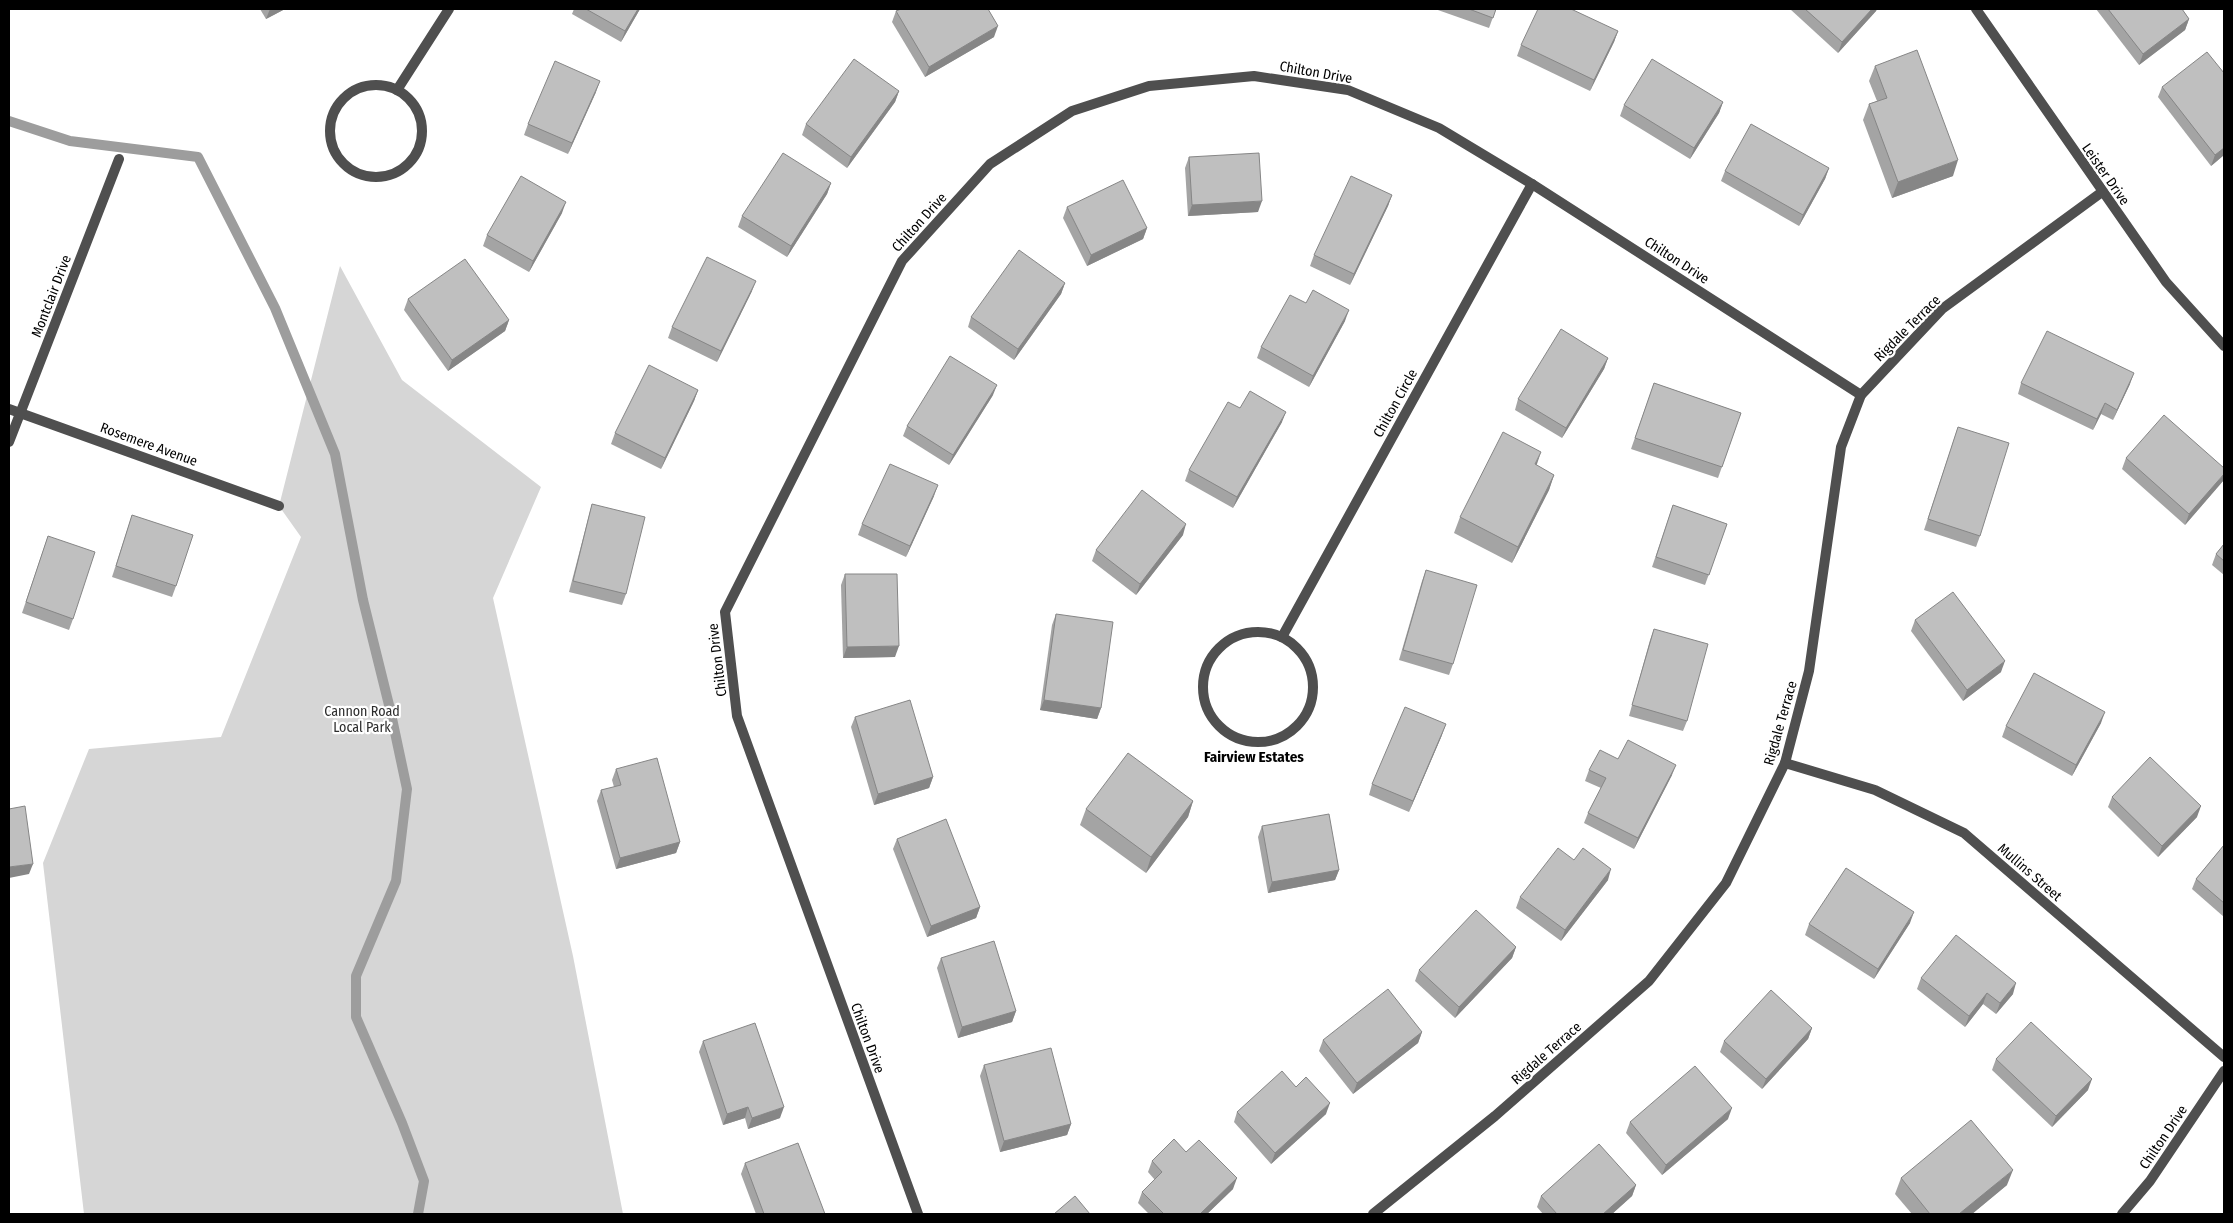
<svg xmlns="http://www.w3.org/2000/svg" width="2233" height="1223" viewBox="0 0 2233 1223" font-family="'Fira Sans Condensed',sans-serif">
  <rect width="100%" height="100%" fill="#fff"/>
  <path fill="#d6d6d6" d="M340,266l62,114 139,107 -48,111 80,358 50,258h-539l-41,-351 46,-114 132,-12 80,-200 -22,-31z"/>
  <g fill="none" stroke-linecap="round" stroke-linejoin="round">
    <path stroke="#9d9d9d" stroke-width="10" d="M9,121l61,20 128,16 77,151 60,146 28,146 27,109 17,80 -11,92 -40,95v41l46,106 22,58 -6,33"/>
    <g stroke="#4f4f4f" stroke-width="10">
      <path d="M1976,9l190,273 58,64"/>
      <circle cx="376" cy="131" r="46"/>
      <path d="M397,90l52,-81"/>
      <path d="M9,409l270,97"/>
      <path d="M9,442l110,-283"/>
      <circle cx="1258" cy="687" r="55"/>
      <path d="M1282,637l250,-453"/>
      <path d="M1785,763l90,27 89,43 260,224"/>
      <path d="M918,1214l-181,-498 -12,-104 177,-351 88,-97 82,-53 77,-25 105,-10 94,14 91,38 93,56 329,211"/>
      <path d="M1373,1214l122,-98 154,-135 77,-98 59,-120 24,-92 32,-224 20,-52 81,-86 160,-117"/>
      <path d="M2122,1214l28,-33 74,-110"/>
    </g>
  </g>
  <g fill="#a4a4a4">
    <path d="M260,9h25l-19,10z"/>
    <path d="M574,9h66l-19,33 -49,-28z"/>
    <path d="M1435,9h61l-7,19z"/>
    <path d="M1790,9h87l-1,2 -38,42z"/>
    <path d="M2096,9h86l7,10 -4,11 -46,35z"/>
    <path d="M896,11l98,26 -69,40 -33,-55z"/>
    <path d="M1618,31l-4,11 -24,49 -73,-35 4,-11z"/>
    <path d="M1875,66l78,110 -61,22 -29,-78 6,-16 8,-3 -8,-20z"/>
    <path d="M2224,73v82l-13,11 -53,-69 4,-10z"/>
    <path d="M899,91l-4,11 -48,66 -45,-33 4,-11z"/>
    <path d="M596,92l-28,62 -44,-19 4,-11z"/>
    <path d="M1723,102l-4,11 -29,46 -70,-43 4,-11z"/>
    <path d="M1189,157l69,55 -70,4 -3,-48z"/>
    <path d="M1829,168l-4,11 -26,47 -78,-45 4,-10z"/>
    <path d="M831,183l-4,11 -40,63 -49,-30 4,-11z"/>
    <path d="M1392,195l-4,11 -38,79 -40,-19 4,-11z"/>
    <path d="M1067,207l80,21 -4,11 -56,27 -24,-48z"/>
    <path d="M562,213l-33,59 -46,-26 4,-11z"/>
    <path d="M1065,283l-4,11 -47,66 -46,-33 3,-10z"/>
    <path d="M752,291l-35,71 -49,-24 4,-11z"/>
    <path d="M408,299l101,21 -4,11 -57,40 -44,-61z"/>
    <path d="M1306,303l39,18 -36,66 -52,-29 4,-11z"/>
    <path d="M1608,358l-4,11 -42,69 -47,-28 3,-11z"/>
    <path d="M1654,383l87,30 -23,65 -87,-29z"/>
    <path d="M2021,383l109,1 -17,36 -12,-6 -8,16 -75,-36z"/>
    <path d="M698,390l-4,11 -33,68 -50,-25 4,-11z"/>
    <path d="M993,395l-44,70 -46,-29 4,-10z"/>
    <path d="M1240,408l42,14 -49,86 -48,-27 4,-11z"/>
    <path d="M1958,427l22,109 -4,11 -52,-17z"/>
    <path d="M2126,458l97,23 -38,44 -63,-56z"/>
    <path d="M1536,465l18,10 -5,15 -37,73 -58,-30 6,-16z"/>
    <path d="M934,496l-28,61 -48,-22 4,-11z"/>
    <path d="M592,504l34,90 -4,11 -53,-13 20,-77z"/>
    <path d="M1673,505l54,19 -22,61 -53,-18z"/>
    <path d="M132,515l44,71 -4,11 -60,-20z"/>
    <path d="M1183,535l-47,60 -44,-34 4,-11z"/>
    <path d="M48,536l25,83 -4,11 -47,-17z"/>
    <path d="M2224,544v31l-12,-10 4,-11z"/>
    <path d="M1426,570l27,94 -4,11 -50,-15 23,-79z"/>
    <path d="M845,574l50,83 -52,1 -2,-73z"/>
    <path d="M1056,614l45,94 -4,11 -57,-9 12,-85z"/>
    <path d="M1915,620l86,52 -38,29 -52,-70z"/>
    <path d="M1654,629l33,92 -4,10 -54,-15 21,-76z"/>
    <path d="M855,717l78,60 -4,11 -55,17 -23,-78z"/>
    <path d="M2101,723l-29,53 -70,-39 4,-11z"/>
    <path d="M1442,735l-33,77 -40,-17 3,-11z"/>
    <path d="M616,769l64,73 -4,11 -60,16 -19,-68 4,-11 13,-3 -2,-7z"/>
    <path d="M1589,770l83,5 -38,74 -50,-26 4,-10 13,-25 -16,-7z"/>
    <path d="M2112,797l85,20 -39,40 -50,-50z"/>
    <path d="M1193,801l-5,16 -42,56 -66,-48 6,-16z"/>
    <path d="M1262,826l77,44 -4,10 -67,13 -10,-56z"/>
    <path d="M897,839l83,68 -4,11 -49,19 -34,-88z"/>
    <path d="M2224,845v72l-32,-28 4,-10z"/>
    <path d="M1574,860l34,20 -47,61 -45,-33 4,-11z"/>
    <path d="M1910,923l-36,56 -69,-44 4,-11z"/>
    <path d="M1516,947l-4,11 -57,60 -40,-37 4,-11z"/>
    <path d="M941,958l75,53 -4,11 -54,16 -21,-70z"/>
    <path d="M1921,978l92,16 -17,20 -13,-10 -18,23 -48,-38z"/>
    <path d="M1812,1028l-4,11 -46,50 -42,-37 4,-11z"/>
    <path d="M1422,1032l-4,11 -65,51 -34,-43 4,-11z"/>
    <path d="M703,1041l77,77 -32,11 -3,-11 -22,7 -24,-73z"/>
    <path d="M1996,1059l92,31 -36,37 -60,-57z"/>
    <path d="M984,1065l87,59 -4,11 -67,17 -20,-76z"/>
    <path d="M1296,1087l30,27 -55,50 -37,-42 3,-10z"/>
    <path d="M1728,1119l-66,56 -36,-42 4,-11z"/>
    <path d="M1186,1152l47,37 -26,25h-58l-11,-11 4,-11 13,-12 -7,-8 4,-11z"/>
    <path d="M745,1163l80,51h-69l-15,-40z"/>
    <path d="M1901,1178l106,7 -35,29h-60l-17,-20z"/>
    <path d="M1636,1185l-4,11 -20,18h-69l-6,-7 4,-11z"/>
  </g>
  <g fill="#868686">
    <path d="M270,9h15l-19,10z"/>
    <path d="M638,9h2l-19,33 4,-11z"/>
    <path d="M1872,9h5l-1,2 -38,42 4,-11z"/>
    <path d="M2189,19l-4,11 -46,35 4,-11z"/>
    <path d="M998,26l-4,11 -69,40 4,-10z"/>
    <path d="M1618,31l-4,11 -24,49 4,-11z"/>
    <path d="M600,81l-4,11 -28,62 4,-11z"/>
    <path d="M899,91l-4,11 -48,66 4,-11z"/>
    <path d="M1723,102l-4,11 -29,46 4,-11z"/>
    <path d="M2224,148v7l-13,11 4,-11z"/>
    <path d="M1958,160l-5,16 -61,22 6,-16z"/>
    <path d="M1829,168l-4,11 -26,47 4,-11z"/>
    <path d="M831,183l-4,11 -40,63 4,-11z"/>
    <path d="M1392,195l-4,11 -38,79 4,-11z"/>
    <path d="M1262,201l-4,11 -70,4 4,-11z"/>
    <path d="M566,202l-4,11 -33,59 4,-11z"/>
    <path d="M1147,228l-4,11 -56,27 4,-11z"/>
    <path d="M756,281l-4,10 -35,71 4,-11z"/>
    <path d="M1065,283l-4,11 -47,66 4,-11z"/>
    <path d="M1349,310l-4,11 -36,66 4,-11z"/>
    <path d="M509,320l-4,11 -57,40 4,-11z"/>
    <path d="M1608,358l-4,11 -42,69 4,-10z"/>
    <path d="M2134,373l-4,11 -17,36 4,-10z"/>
    <path d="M997,385l-4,10 -44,70 4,-10z"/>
    <path d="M698,390l-4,11 -33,68 4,-11z"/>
    <path d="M2105,403l-4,11 -8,16 4,-11z"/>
    <path d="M1286,412l-4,10 -49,86 4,-11z"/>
    <path d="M1541,452l-5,15 -1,-3z"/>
    <path d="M2224,474l-1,7 -38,44 4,-11z"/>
    <path d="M1554,475l-5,15 -37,73 6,-16z"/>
    <path d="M938,485l-4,11 -28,61 4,-11z"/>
    <path d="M1186,524l-3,11 -47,60 4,-11z"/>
    <path d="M899,646l-4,11 -52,1 4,-11z"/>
    <path d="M2005,661l-4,11 -38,29 4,-11z"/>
    <path d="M1044,700l57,8 -4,11 -57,-9z"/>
    <path d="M2105,712l-4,11 -29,53 4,-11z"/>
    <path d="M1446,724l-4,11 -33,77 4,-11z"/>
    <path d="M1676,765l-4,10 -38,74 4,-11z"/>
    <path d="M933,777l-4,11 -55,17 4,-11z"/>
    <path d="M1193,801l-5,16 -42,56 5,-16z"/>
    <path d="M2201,806l-4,11 -39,40 4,-11z"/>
    <path d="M680,842l-4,11 -60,16 4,-11z"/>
    <path d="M33,864l-4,10 -20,4v-11z"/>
    <path d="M1611,869l-3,11 -47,61 4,-11z"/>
    <path d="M1339,870l-4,10 -67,13 4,-11z"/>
    <path d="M980,907l-4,11 -49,19 4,-11z"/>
    <path d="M1914,912l-4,11 -36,56 4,-10z"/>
    <path d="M1516,947l-4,11 -57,60 4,-11z"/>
    <path d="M2016,983l-3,11 -17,20 4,-11z"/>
    <path d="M1987,993l-4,11 -18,23 4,-11z"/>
    <path d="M1016,1011l-4,11 -54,16 4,-11z"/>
    <path d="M1812,1028l-4,11 -46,50 4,-10z"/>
    <path d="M1422,1032l-4,11 -65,51 4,-11z"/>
    <path d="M2092,1079l-4,11 -36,37 4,-11z"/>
    <path d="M1330,1103l-4,11 -55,50 4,-11z"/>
    <path d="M748,1107l-3,11 -22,7 4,-11z"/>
    <path d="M784,1107l-4,11 -32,11 4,-11z"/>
    <path d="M1732,1108l-4,11 -66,56 4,-10z"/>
    <path d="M1071,1124l-4,11 -67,17 4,-11z"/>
    <path d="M2013,1170l-6,15 -35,29h-13z"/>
    <path d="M1237,1178l-4,11 -26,25h-7z"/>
    <path d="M1636,1185l-4,11 -20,18h-9z"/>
  </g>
  <g fill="#bfbfbf" stroke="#868686">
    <path d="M586,9h52l-13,22z"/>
    <path d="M901,9h87l10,17 -69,41 -33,-56z"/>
    <path d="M1469,9h27l-3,9z"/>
    <path d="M1538,9h33l47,22 -24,49 -73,-35z"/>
    <path d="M1805,9h67l-30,33z"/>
    <path d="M2108,9h74l7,10 -46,35z"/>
    <path d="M1917,50l41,110 -60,22 -29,-78 18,-6 -12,-32z"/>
    <path d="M2207,52l17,21v75l-9,7 -53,-68z"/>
    <path d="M854,59l45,32 -48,66 -45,-33z"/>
    <path d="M1652,59l71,43 -29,46 -70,-43z"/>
    <path d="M555,61l45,20 -28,62 -44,-19z"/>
    <path d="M1751,124l78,44 -26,47 -78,-44z"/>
    <path d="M783,153l48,30 -40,63 -49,-30z"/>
    <path d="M1259,153l3,48 -70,4 -3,-48z"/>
    <path d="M521,176l45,26 -33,59 -46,-26z"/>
    <path d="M1351,176l41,19 -38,79 -40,-19z"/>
    <path d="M1123,180l24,48 -56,27 -24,-48z"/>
    <path d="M1019,250l46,33 -47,66 -47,-32z"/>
    <path d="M707,257l49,24 -35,70 -49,-24z"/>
    <path d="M465,259l44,61 -57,40 -44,-61z"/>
    <path d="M1313,290l36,20 -36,66 -52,-29 29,-52 16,8z"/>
    <path d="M1561,329l47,29 -42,70 -48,-29z"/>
    <path d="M2047,331l87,42 -17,37 -12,-7 -8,16 -76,-36z"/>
    <path d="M950,356l47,29 -44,70 -46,-29z"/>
    <path d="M649,365l49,25 -33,68 -50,-25z"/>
    <path d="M1654,383l87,30 -19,54 -87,-29z"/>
    <path d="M1250,391l36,21 -49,85 -48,-27 39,-68 12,6z"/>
    <path d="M2164,415l60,53v6l-35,40 -63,-56z"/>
    <path d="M1958,427l51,16 -29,93 -52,-17z"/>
    <path d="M1503,432l38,20 -6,12 19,11 -36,72 -58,-30z"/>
    <path d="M890,464l48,21 -28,61 -48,-22z"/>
    <path d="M1142,490l44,34 -46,60 -44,-34z"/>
    <path d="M592,504l53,13 -19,77 -53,-13z"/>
    <path d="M1673,505l54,19 -18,51 -53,-18z"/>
    <path d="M132,515l61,20 -17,51 -60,-20z"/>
    <path d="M48,536l47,16 -22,67 -47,-17z"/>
    <path d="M2224,544v17l-8,-7z"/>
    <path d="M1426,570l51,15 -24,79 -50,-14z"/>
    <path d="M845,574h52l2,72 -52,1z"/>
    <path d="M1953,592l52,69 -38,29 -52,-70z"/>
    <path d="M1056,614l57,8 -12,86 -57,-8z"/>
    <path d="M1654,629l54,15 -21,77 -55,-16z"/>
    <path d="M2034,673l71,39 -29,53 -70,-39z"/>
    <path d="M910,700l23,77 -55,17 -23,-77z"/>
    <path d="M1405,707l41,17 -33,77 -41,-17z"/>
    <path d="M1628,740l48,25 -38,73 -50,-25 18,-35 -17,-8 11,-20 18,9z"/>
    <path d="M1128,753l65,48 -42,56 -65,-48z"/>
    <path d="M2150,757l51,49 -39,40 -50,-49z"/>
    <path d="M657,758l23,84 -60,16 -19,-68 20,-5 -5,-16z"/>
    <path d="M25,806l8,58 -24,3v-58z"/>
    <path d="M1329,814l10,56 -67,12 -10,-56z"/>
    <path d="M946,819l34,88 -49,19 -34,-87z"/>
    <path d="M2224,845v58l-28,-24z"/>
    <path d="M1558,848l16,12 9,-12 28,21 -46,61 -45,-33z"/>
    <path d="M1846,868l68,44 -36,57 -69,-45z"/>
    <path d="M1476,910l40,37 -57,60 -40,-37z"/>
    <path d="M1956,935l60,48 -16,20 -13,-10 -18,23 -48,-38z"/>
    <path d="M994,941l22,70 -54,16 -21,-69z"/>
    <path d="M1388,989l34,43 -65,51 -34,-43z"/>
    <path d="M1771,990l41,38 -46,51 -42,-38z"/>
    <path d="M2031,1022l61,57 -36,37 -60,-57z"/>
    <path d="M755,1023l29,84 -32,11 -4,-11 -21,7 -24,-73z"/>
    <path d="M1051,1048l20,76 -67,17 -20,-76z"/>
    <path d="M1695,1066l37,42 -66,57 -36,-43z"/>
    <path d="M1282,1071l14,16 10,-10 24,26 -55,50 -38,-41z"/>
    <path d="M1971,1120l42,50 -54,44h-29l-29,-36z"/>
    <path d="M1174,1139l12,13 13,-12 38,38 -37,36h-36l-22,-22 20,-20 -10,-11z"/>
    <path d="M798,1143l27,71h-61l-19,-51z"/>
    <path d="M1599,1144l37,41 -33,29h-46l-16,-18z"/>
    <path d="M1075,1196l15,18h-36z"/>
  </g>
  <g text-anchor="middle" stroke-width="4.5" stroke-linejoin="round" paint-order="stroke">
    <g font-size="14" fill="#000" stroke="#fff">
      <text transform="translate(1316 72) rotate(10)" y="5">Chilton Drive</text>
      <text transform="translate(2106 174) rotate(55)" y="5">Leister Drive</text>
      <text transform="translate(919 222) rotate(-48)" y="5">Chilton Drive</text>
      <text transform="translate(1677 260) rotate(33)" y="5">Chilton Drive</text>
      <text transform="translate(51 296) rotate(-69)" y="5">Montclair Drive</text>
      <text transform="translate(1907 328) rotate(-45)" y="5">Rigdale Terrace</text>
      <text transform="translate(1395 403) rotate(-61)" y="5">Chilton Circle</text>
      <text transform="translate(149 444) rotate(20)" y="5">Rosemere Avenue</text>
      <text transform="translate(717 660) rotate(-97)" y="5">Chilton Drive</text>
      <text transform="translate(1780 723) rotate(-74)" y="5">Rigdale Terrace</text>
      <text transform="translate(2030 872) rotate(41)" y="5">Mullins Street</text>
      <text transform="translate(868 1038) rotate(70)" y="5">Chilton Drive</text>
      <text transform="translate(1546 1053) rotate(-41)" y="5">Rigdale Terrace</text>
      <text transform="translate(2163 1137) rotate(-56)" y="5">Chilton Drive</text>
    </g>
    <g font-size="14" fill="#2d2d2d" stroke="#fff">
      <text x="362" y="716">Cannon Road<tspan x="362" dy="16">Local Park</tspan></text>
    </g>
    <g font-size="15" font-weight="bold" fill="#000" stroke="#fff">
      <text x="1254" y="762">Fairview Estates</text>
    </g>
  </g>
  <rect width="2233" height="1223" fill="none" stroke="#000000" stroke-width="20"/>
</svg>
